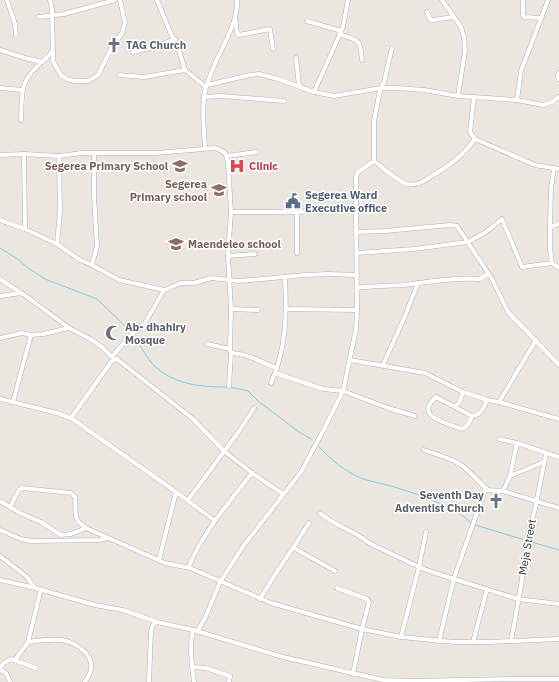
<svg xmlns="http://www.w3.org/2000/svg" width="559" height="682" viewBox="0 0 559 682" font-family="'IBM Plex Sans',sans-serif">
  <rect width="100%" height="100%" fill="#ece6e0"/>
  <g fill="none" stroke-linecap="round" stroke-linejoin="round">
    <g stroke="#7dcee4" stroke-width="1">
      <path d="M0,248l16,10 12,10 17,11 52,20 35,34"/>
      <path d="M134,335c7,11 13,25 23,33 19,17 46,19 70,19"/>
      <path d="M230,387l18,4 10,10 41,31 12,7"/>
      <path d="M319,447c12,12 26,25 42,31 10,4 20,5 30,8 23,7 65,20 81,38"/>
      <path d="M475,525l50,15"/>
      <path d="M528,541l31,9"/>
    </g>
    <g stroke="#b0b2bb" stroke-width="5">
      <g id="minor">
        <path d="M7,0l8,24 1,11"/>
        <path d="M50,0l2,9 1,52 3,6 5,8 6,4 7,2h14l10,-6 13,-26 11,-16 3,-10 -1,-5 -4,-18"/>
        <path d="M157,0l13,32 8,15 7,23 21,17"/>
        <path d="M442,0l19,27 3,10 1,14 -7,45"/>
        <path d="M523,0v15l2,2 15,1"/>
        <path d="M427,12l4,8h2l20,-3"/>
        <path d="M39,17l25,-3 51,-14"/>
        <path d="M235,18l2,15 2,2 31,-6 3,20"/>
        <path d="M307,21l34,10"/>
        <path d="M339,34c20,7 21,4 23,26"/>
        <path d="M0,50l25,8 17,4 11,-11"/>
        <path d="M133,52l21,-5 21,-8"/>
        <path d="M296,58l3,28"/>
        <path d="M559,73l-1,4 1,2"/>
        <path d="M119,75l25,2 41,-7"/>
        <path d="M207,85l43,-10 9,-1 19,5 36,13 20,4 47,-8h16l27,2 34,6 59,4 26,5 9,-3 7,-5"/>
        <path d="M0,88l22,2"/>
        <path d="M314,92l29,-65 5,-27"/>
        <path d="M204,97l17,-1 63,5"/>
        <path d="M474,97l-4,35 5,7 60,26 24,4"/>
        <path d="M517,100l4,-29 27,-71"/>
        <path d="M21,120c1,-27 -2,-39 21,-58"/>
        <path d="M205,148c-1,-17 -4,-46 1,-61 4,-11 8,-22 13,-32 8,-17 19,-36 18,-55"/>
        <path d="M24,154l1,75"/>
        <path d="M0,155l24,-1 35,2 23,-3h74l59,-5c10,4 11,4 13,15l3,49 -3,44 3,53 -1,40 1,4c16,0 31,10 46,15"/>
        <path d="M227,156l30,-4"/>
        <path d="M374,161c8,6 23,20 33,23 10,2 15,-2 23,-7 18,-10 33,-21 45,-38"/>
        <path d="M356,209v-32l2,-5 16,-11v-40l6,-31 4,-8 8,-34"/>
        <path d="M0,220l25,9 32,15 23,16 12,5 27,15 45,10 17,-7h13l17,-5 28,3 66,-6 23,-1 28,1"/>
        <path d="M559,224l-6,2 -3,2v21l2,14 7,5"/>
        <path d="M550,228l1,-40 3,-19"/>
        <path d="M356,232l29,-1 65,-6 7,1 35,53 16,33 51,53"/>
        <path d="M57,244l3,-32 -1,-56"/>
        <path d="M297,253v-41"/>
        <path d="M357,253l57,-4 54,-7 18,-10 16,-13 20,48 30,-4"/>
        <path d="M228,256l27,-2"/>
        <path d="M92,265l5,-19 -3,-50v-43"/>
        <path d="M0,279l21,14"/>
        <path d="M356,288c16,-2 31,-2 47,-3 25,-3 52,-8 77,-6l8,-5"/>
        <path d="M0,296l21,-3 5,3 43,32 21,11 12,8 12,12"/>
        <path d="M231,309l27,1"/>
        <path d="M286,309l71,1"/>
        <path d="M0,338l22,-5 9,2 12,-1 26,-6"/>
        <path d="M207,344l23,5"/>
        <path d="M112,357l16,-19 17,-15 19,-33"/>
        <path d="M350,360l75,13 38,19 24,8 12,2 60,17"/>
        <path d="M383,365l22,-49 13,-33"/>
        <path d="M275,373l48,16 20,2 45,17 27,8"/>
        <path d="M271,383c15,-33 16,-69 14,-105"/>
        <path d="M229,386l2,-33"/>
        <path d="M0,399l57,14 14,5 105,74 38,28"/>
        <path d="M13,402l18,-67"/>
        <path d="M499,402l37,-62"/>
        <path d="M455,406l4,-3 4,-11"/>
        <path d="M472,416c-2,6 -4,10 -10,13 -15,-6 -49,-12 -26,-32l36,19c10,-1 11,-8 15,-16"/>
        <path d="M71,418l40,-56 6,-3 76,60 31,32 28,22 31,21"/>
        <path d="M499,439l18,4 42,14"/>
        <path d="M424,450c13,5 29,8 40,17 8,7 15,15 23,22"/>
        <path d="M252,473c-23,30 -48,57 -63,93l1,2 81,35 91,26 39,8 53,5h35l70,-3"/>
        <path d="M510,476l7,-33"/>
        <path d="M503,491l7,-15 34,-14"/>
        <path d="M188,500l52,-70 14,-22"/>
        <path d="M0,501l20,12 21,9 20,13 10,-1 15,-6"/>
        <path d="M10,507l9,-17 3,-2 49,5 4,4c2,15 -4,21 11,31l79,35 25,5"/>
        <path d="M320,513c14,13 34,17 49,30l50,24 16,6 83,26 41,5"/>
        <path d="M0,530l21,9 10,2 68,-1 8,-2"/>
        <path d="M294,548l41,23"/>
        <path d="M0,556l27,21 8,11"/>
        <path d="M159,560l17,-68"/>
        <path d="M0,580l35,8 60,17 28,5 34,12"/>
        <path d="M337,588l30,11 2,3 -7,27 -9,45"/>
        <path d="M260,599c15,-26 33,-50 49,-76"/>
        <path d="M193,630c-4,17 -1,35 1,52"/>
        <path d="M197,632l9,-16 14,-34 24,-37 57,-73 22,-41 20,-40 13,-62 1,-19 -1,-101 -59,3h-66"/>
        <path d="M401,637l18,-70 7,-35"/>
        <path d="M439,641l15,-63 31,-88 18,1 56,17"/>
        <path d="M511,641l10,-55 6,-46 8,-31 11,-55"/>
        <path d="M28,642l13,-53"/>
        <path d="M473,642l14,-53"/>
        <path d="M15,660l13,-18c12,-2 23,-3 34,-2 13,2 31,14 29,28 0,5 -4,10 -6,14"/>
        <path d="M192,667l14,1 24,8 -1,6"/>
        <path d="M0,668l4,-5 7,-4 25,9"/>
        <path d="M0,670l6,3 4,9"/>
        <path d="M149,682l2,-51 2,-6 4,-3 36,8 90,27 100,23 30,1 98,-2h48"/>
      </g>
    </g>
    <use href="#minor" stroke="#fff" stroke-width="4"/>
  </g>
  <defs>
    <g id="church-bare" transform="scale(1.2)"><path d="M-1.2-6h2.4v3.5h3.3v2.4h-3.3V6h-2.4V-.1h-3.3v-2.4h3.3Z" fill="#6b7280" stroke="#fff" stroke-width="2.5" paint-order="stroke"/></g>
    <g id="school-bare" transform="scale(1.2)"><path d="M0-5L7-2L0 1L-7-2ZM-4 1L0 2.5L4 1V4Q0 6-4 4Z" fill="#8d6e63" stroke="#fff" stroke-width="2.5" paint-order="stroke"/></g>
    <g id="hospital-bare" transform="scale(1.2)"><path d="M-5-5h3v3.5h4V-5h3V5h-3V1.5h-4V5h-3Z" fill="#e0444e" stroke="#fff" stroke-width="2.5" paint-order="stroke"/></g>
    <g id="civic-bare" transform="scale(1.2)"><path d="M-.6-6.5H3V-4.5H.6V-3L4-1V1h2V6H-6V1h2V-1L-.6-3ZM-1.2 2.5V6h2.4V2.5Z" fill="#5c6f8a" stroke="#fff" stroke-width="2.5" paint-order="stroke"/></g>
    <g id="mosque-bare" transform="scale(1.2)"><path d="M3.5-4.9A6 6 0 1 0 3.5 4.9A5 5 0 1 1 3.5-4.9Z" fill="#6b7280" stroke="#fff" stroke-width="2.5" paint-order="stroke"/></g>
  </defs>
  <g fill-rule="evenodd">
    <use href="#church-bare" x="114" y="45"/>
    <use href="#school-bare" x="180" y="166"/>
    <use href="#hospital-bare" x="237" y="166"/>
    <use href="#school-bare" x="219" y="190"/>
    <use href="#civic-bare" x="293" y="201"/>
    <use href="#school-bare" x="176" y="244"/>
    <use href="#mosque-bare" x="113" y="333"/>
    <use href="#church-bare" x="496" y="501"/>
  </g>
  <g text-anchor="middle" stroke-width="3" stroke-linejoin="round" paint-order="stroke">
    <g font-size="11" font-weight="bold" fill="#5b616d" stroke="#fff" text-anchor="start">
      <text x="126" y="49">TAG Church</text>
      <text x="125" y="331">Ab- dhahiry<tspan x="125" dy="13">Mosque</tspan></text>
      <text x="484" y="499" text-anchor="end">Seventh Day<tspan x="484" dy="13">Adventist Church</tspan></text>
    </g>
    <g font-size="11" font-weight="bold" fill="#785e54" stroke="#fff" text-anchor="end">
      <text x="168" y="170">Segerea Primary School</text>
      <text x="207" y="188">Segerea<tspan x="207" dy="13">Primary school</tspan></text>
      <text x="188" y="248" text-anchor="start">Maendeleo school</text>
    </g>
    <g font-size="11" font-weight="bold" fill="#be3a42" stroke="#fff" text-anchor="start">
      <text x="249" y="170">Clinic</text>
    </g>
    <g font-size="11" font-weight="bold" fill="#4e5e75" stroke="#fff" text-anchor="start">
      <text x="305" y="199">Segerea Ward<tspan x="305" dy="13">Executive office</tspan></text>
    </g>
    <g font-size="11" fill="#2c2c2c" stroke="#fff">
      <text transform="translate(527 547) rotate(-80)" y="4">Meja Street</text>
    </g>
  </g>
</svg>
